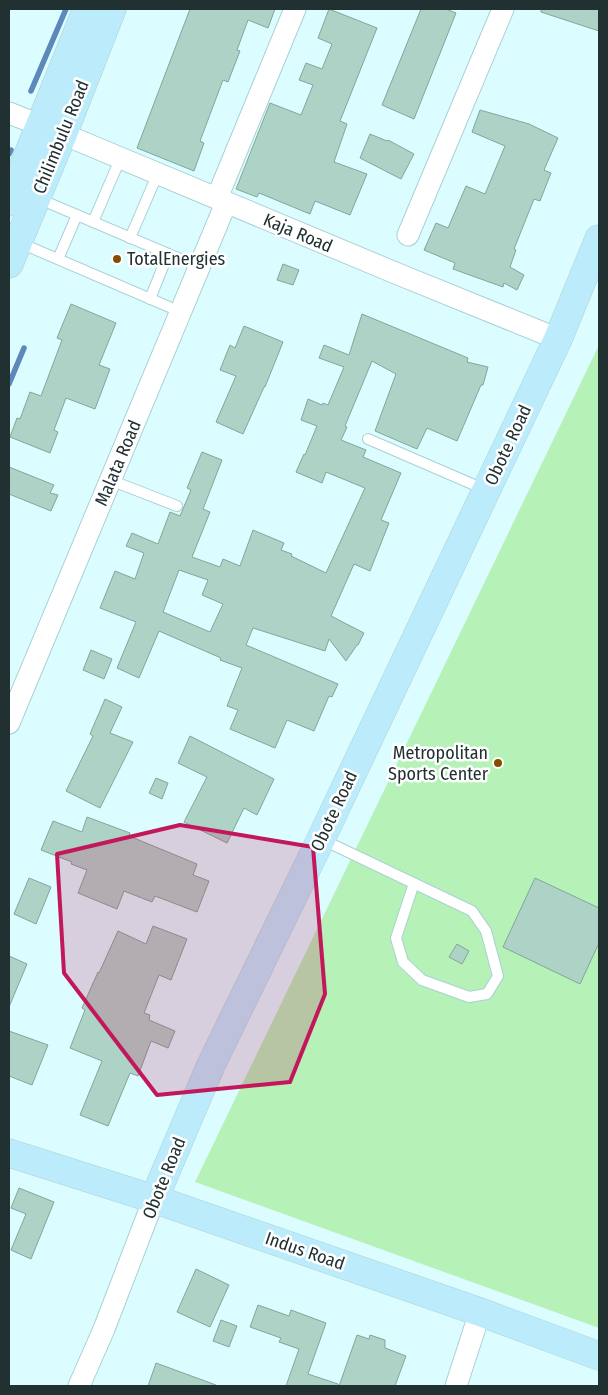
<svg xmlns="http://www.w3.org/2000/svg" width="608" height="1395" viewBox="0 0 608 1395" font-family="'Fira Sans Condensed',sans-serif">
  <rect width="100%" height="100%" fill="#dcfdff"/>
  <path fill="#b6f1b8" d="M599,345v983l-404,-146z"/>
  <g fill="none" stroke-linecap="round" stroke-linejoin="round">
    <g stroke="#5c88ba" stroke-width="5.5">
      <path d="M31,91l35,-82"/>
      <path d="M9,154l2,-4"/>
      <path d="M9,384l15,-36"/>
    </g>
  </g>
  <g fill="#add2c6" stroke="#82a69a" fill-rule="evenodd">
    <path d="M190,9h85l-7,19 -20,-8 -11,30 3,1 -12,31 -5,-2 -23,61 4,2 -10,28 -57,-23z"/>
    <path d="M329,9l48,19 -37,93 7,3 -13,38 33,12 -17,41 -35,-14 -5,13 -51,-21 -2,4 -21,-8 34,-86 31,12 12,-30 -14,-5 7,-17 16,6 10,-25 -14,-6z"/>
    <path d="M421,9h25l10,4 -42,106 -32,-14z"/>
    <path d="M541,9h58v22l-58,-19z"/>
    <path d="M480,110l49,14 29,14 -14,32 7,3 -11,28 -6,-2 -20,50 2,1 -6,17 14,8 -7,15 -13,-7 -1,4 -50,-18 2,-6 -31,-13 12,-27 12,5 18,-42 19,8 20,-48 -33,-14z"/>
    <path d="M370,134l17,7 1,-1 26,14 -13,25 -41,-21z"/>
    <path d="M283,264l16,6 -6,15 -16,-5z"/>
    <path d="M71,304l45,19 -17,42 11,4 -15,40 -29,-11 -12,32 4,2 -8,21 -40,-16 7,-19 3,1 10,-27 11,4 21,-56 -5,-2z"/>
    <path d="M362,314l106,44 -1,4 21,5 -5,18h-2l-24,56 -30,-13 -10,21 -42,-18 21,-57 -24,-13 -27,65 2,1 -6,13 25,10 -3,7 38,16 -20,47 8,3 -19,48 -16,-7 -23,52 33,17 -6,12h-1l-11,16 -17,-22 -4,12 -72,-23 -7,17 92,39 -6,13 -3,-1 -15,35 -27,-11 -12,28 -45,-19 8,-19 -11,-4 15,-38 -22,-8 1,-2 -62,-27 -20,47 -22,-10 19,-46 -36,-14 15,-37 20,8 9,-26 -18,-7 6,-13 26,11 12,-32 10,4 11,-26 -4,-2 15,-36 20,8 -19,49 7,3 -18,45 28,10 3,-8 17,7 13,-36 31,13 -3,7 11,4 -1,2 35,17 39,-85 -39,-16 -4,11 -26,-11 8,-18 1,1 12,-29 -16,-6 7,-21 14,6 1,-2 5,2 16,-38 -25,-9 5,-13 25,10zM179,570l29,10 -6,15 21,9 -13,28 -47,-20z"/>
    <path d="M244,326l39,16 -18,45h-1l-21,47 -27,-12 20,-46 -16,-6 10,-25 5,3z"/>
    <path d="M9,467l45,18 -4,8 8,2 -7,16 -42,-17z"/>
    <path d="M91,650l21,9 -8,20 -21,-9z"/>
    <path d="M105,699l17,8 -12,26 23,9 -33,66 -34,-17 27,-55 -3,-2z"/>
    <path d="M190,736l84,43 -17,36 -13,-7 -17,35 -43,-21 23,-45 -29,-14z"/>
    <path d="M156,778l12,5 -6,16 -13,-6z"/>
    <path d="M87,817l43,16 -1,3 68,28 -4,11 16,6 -12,31 -42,-16 -3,6 -28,-11 -7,18 -39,-16 9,-23 -16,-6 1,-2 -31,-12 12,-29 29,11z"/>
    <path d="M29,878l22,9 -15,37 -22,-10z"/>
    <path d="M535,878l64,30v35l-19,41 -77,-37z"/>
    <path d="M153,926l34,13 -16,41 -12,-5 -15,38 6,2 -1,5 26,11 -7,17 -17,-7 -13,35 -8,-3 -22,53 -28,-11 22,-54 -32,-13 15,-38 -3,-2 16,-36 1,1 19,-42 28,13z"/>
    <path d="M457,944l12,7 -7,13 -13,-7z"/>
    <path d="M9,956l18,8 -18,43z"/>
    <path d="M9,1031l39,14 -16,40 -23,-9z"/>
    <path d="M19,1188l35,14 -23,57 -20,-9 15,-36 -15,-6z"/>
    <path d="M196,1269l33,16 -19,42 -33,-15z"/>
    <path d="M258,1305l31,11 2,-6 35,13 -18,51 30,10v2h-52l13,-37 -20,-7 2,-4 -31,-11z"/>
    <path d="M221,1320l16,6 -8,21 -16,-6z"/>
    <path d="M357,1335l12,4 1,-4 15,5v8l21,8 -11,30h-56z"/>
    <path d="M156,1363l60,22 -1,1h-67z"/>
  </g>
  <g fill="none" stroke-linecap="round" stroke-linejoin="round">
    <g stroke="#a9d1d4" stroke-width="12">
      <g id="lane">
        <path d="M37,198l162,69"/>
        <path d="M93,222l28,-65"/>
        <path d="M130,238l28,-65"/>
        <path d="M18,242l163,70"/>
        <path d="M58,259l19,-44"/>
        <path d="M150,299l18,-45"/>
        <path d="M368,439l118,51"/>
        <path d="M110,480l67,26"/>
        <path d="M321,839l151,72 14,20 12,45 -11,18 -18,3 -47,-17 -19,-18 -7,-24 18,-55"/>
      </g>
    </g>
    <g stroke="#a9d1d4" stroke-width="23">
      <g id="street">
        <path d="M9,113l54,21 330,138 165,67"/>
        <path d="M217,198l78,-189"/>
        <path d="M408,235l95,-226"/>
        <path d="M9,723l217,-520"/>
        <path d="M79,1386l25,-57 50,-130"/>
        <path d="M456,1386l24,-74"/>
      </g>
    </g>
    <g stroke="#a9d1d4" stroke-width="29">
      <g id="secondary">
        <path d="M9,202l78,-193"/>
        <path d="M9,264l54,-130 49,-125"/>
        <path d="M9,1153l145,46 326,113 119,44"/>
        <path d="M154,1199l57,-134 110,-226 237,-500 41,-100"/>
      </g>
    </g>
    <use href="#lane" stroke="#fff" stroke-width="10"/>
    <use href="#street" stroke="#fff" stroke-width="21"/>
    <use href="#secondary" stroke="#bcecfc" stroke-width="28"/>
  </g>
  <path fill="#c2185b" fill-opacity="0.2" stroke="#c2185b" stroke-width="4" stroke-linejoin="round" d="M180,825l133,22 12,147 -35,88 -133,13 -93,-122 -7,-119z"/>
  <g fill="#864d00" stroke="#fff" stroke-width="2">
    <circle cx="117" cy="259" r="5"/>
    <circle cx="498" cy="763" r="5"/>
  </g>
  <g text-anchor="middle" stroke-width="5" stroke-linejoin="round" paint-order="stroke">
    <g font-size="18" fill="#213132" stroke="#fff">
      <text transform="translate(61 137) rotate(-68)" y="6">Chilimbulu Road</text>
      <text transform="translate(298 233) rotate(23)" y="6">Kaja Road</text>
      <text transform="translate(508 445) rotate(-65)" y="6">Obote Road</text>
      <text transform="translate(118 463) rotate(-67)" y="6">Malata Road</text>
      <text transform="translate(334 811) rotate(-65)" y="6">Obote Road</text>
      <text transform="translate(164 1178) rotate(-68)" y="6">Obote Road</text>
      <text transform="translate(305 1251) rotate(19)" y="6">Indus Road</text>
    </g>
    <g font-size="18" fill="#213132" stroke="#fff" text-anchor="start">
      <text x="127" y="265">TotalEnergies</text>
      <text x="488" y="759" text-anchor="end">Metropolitan<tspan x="488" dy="21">Sports Center</tspan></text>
    </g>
  </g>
  <rect width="608" height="1395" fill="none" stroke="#213132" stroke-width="20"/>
</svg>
